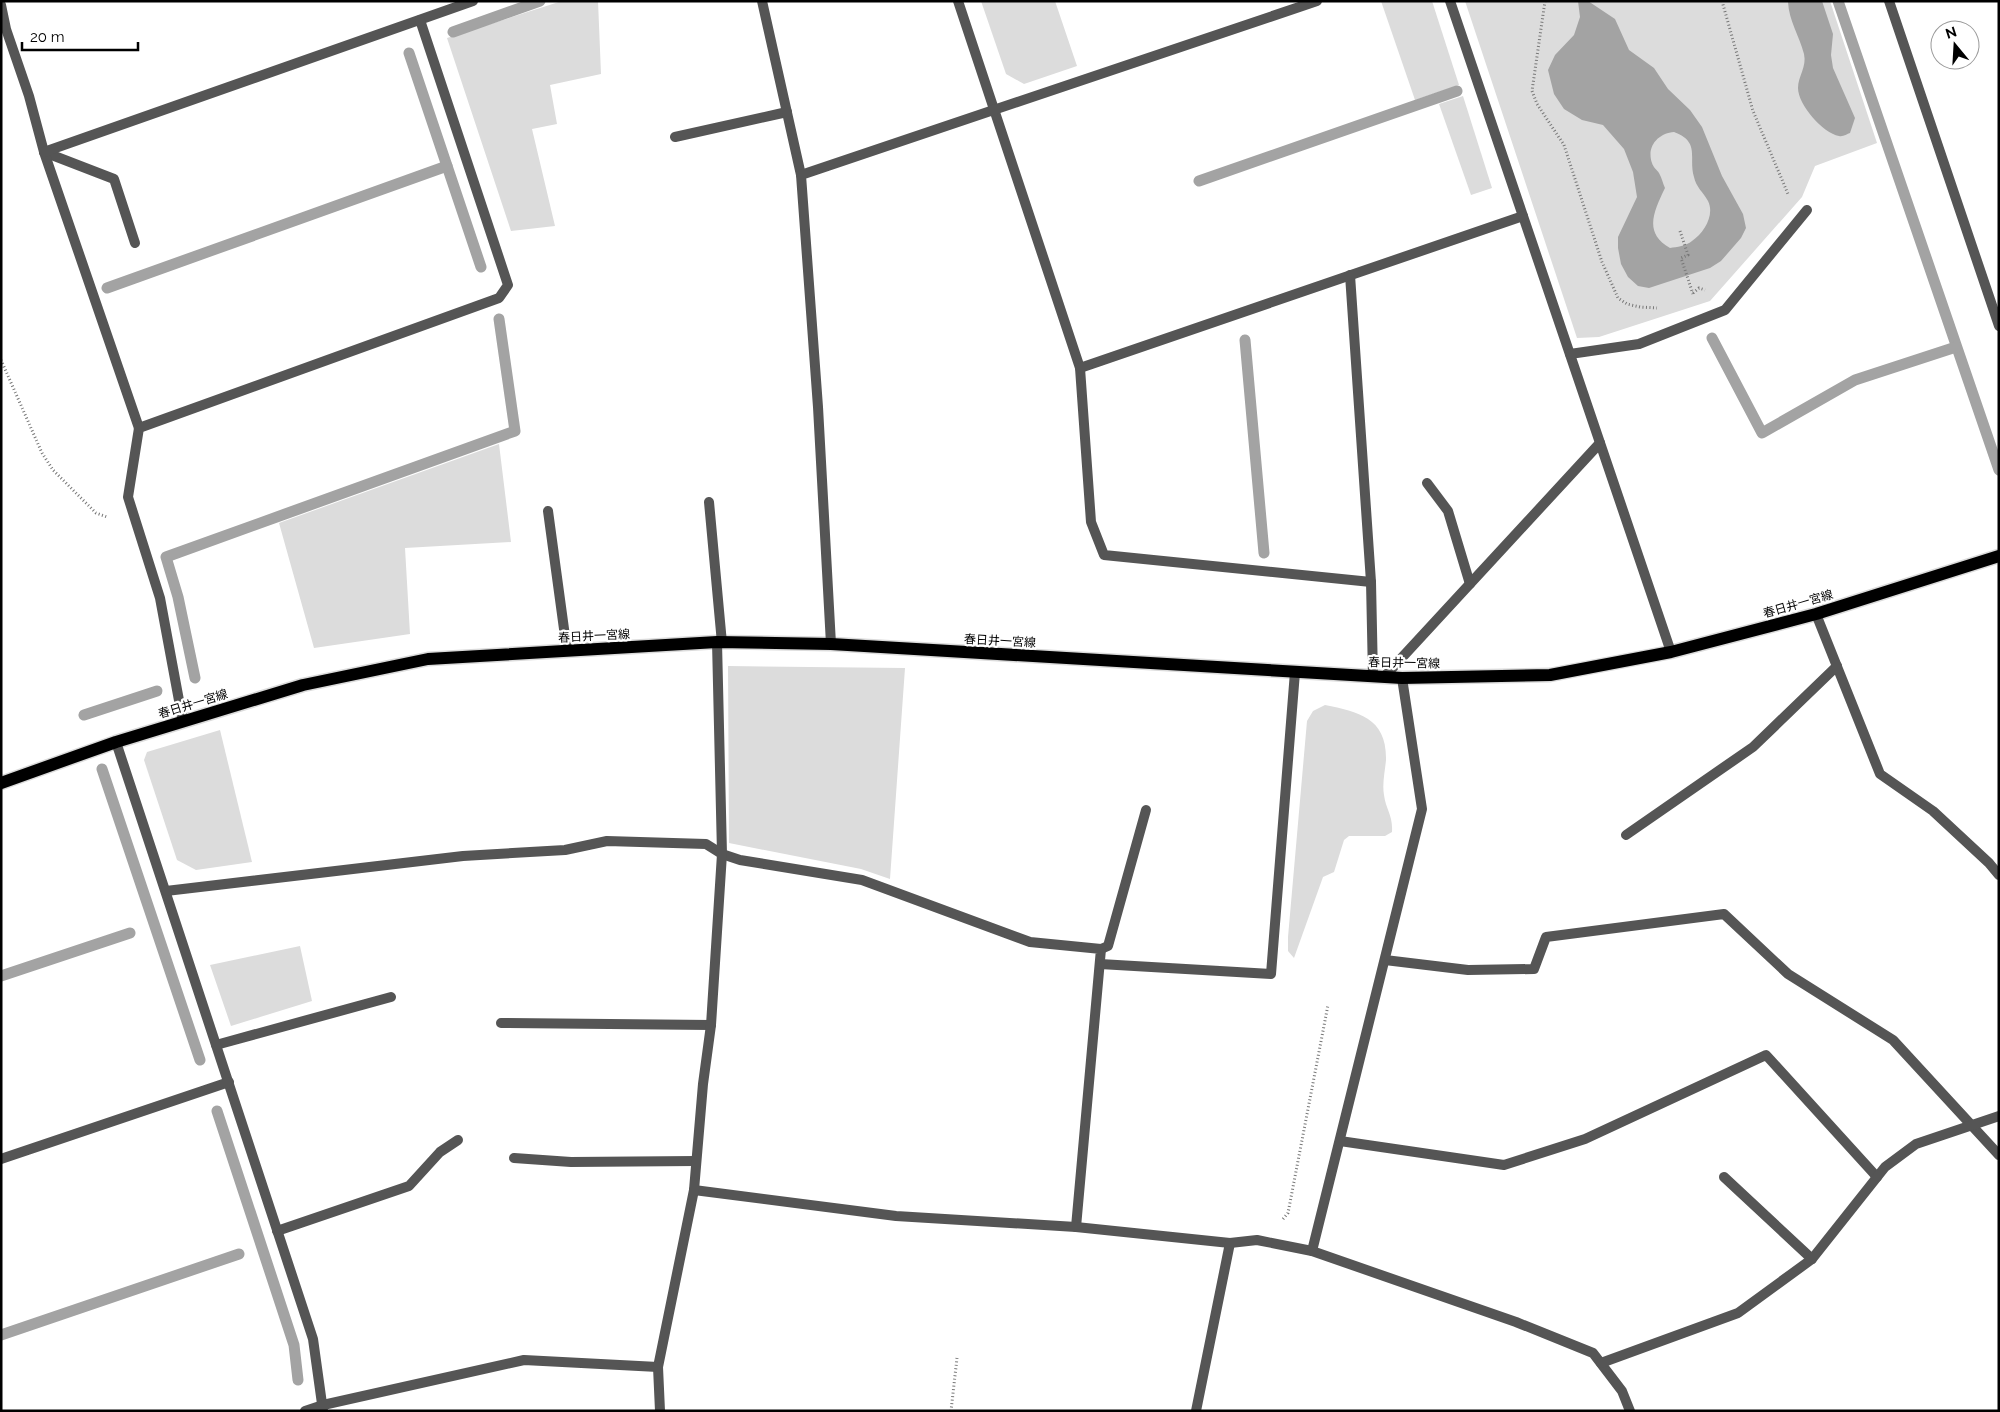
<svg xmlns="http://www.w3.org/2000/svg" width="2000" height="1412" viewBox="0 0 2000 1412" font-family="Raleway,'Noto Sans JP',sans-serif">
  <rect width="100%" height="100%" fill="#fff"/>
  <g fill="#dcdcdc">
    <path d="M562,1h36l3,73 -51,11 7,39 -25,5 23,97 -44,5 -64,-193z"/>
    <path d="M981,1h74l22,65 -53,18 -18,-10z"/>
    <path d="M1381,1h51l27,84 -44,15z"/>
    <path d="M1465,1h365l47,142 -62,23 -13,31 -92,104 -111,36 -22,1z"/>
    <path d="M1463,96l29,92 -21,7 -32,-91z"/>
    <path d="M499,444l12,98 -106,6 5,86 -96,14 -35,-125z"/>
    <path d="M728,666l177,2 -15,211 -29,-10 -132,-26z"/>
    <path d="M1325,705c34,7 62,13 61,55 -1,11 -4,24 -2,35 2,15 9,20 8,37l-7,4h-36l-5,4 -10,32 -11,5 -29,81 -6,-7v-14l19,-216 6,-10z"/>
    <path d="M220,730l32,132 -56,8 -19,-10 -33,-100 3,-8z"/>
    <path d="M300,946l12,55 -81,25 -21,-61z"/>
  </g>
  <g fill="#a3a3a3" fill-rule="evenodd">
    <path d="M1578,1h10l27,18 14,31 25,18 14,21 22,21 12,17 20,49 21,38 3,14 -5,10 -20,23 -11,7 -61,20 -11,-2 -10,-9 -7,-13 -3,-16v-11l19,-40 -4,-25 -9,-23 -21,-24 -21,-5 -18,-11 -10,-15 -6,-24 7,-15 19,-20 6,-18zM1674,132c27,10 14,26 20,45 2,10 9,15 14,24 7,14 -4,32 -16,40 -6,5 -15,6 -22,7 -27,-15 -16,-37 -5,-60 -2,-4 -3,-10 -6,-15 -2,-3 -6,-6 -7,-10 -6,-17 7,-30 22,-31z"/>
    <path d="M1822,1l11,33 -2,21 2,13 22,50 -5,15c-3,1 -7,4 -11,3 -16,-3 -41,-31 -41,-48 0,-12 9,-21 6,-34 -5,-19 -15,-33 -16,-52z"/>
  </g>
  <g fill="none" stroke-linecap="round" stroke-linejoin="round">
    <g stroke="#a3a3a3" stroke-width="11">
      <path d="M1838,1l161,469"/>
      <path d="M453,32l87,-31"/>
      <path d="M409,53l72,214"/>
      <path d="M1199,181l258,-90"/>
      <path d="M107,288l340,-122"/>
      <path d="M1712,338l50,95 93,-53 101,-33"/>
      <path d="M1245,340l19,213"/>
      <path d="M195,678l-17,-81 -12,-40 349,-126 -16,-112"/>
      <path d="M84,715l73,-24"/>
      <path d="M102,769l98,291"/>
      <path d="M1,976l129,-43"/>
      <path d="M217,1111l77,234 4,35"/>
      <path d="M1,1335l238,-81"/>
    </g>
    <g stroke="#dbdbdb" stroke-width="15">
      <path id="primary" d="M1,783l115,-41 187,-57 125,-26 289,-17 114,2 571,34 148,-3 121,-23 145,-38 183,-58"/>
    </g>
    <g stroke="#777" stroke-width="3" stroke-dasharray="1 2.5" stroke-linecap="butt">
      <path d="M1545,1l-13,90 5,13 27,41 38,117 16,36 9,6 13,3 17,1"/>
      <path d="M1722,1l31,110 35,83"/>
      <path d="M1680,231l8,24 -7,3 12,36"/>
      <path d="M1693,293l6,-5 6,2"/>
      <path d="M1,360l41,93 11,17 43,43 11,4"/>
      <path d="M1283,1219l5,-6 40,-208"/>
      <path d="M951,1411l6,-53"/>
    </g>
    <g stroke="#555" stroke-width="10">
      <path d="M675,137l112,-25"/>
      <path d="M44,152l70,27 21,64"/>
      <path d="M1427,483l21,28 22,73"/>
      <path d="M709,502l13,141"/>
      <path d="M548,511l19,140"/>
      <path d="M1626,835l127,-88 84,-81"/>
      <path d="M1101,949l7,-3 38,-136"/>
      <path d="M501,1023l210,2"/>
      <path d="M216,1045l175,-48"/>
      <path d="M514,1158l57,4 125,-1"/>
      <path d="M1724,1177l88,82"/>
      <path d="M277,1231l132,-45 31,-34 18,-12"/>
    </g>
    <g stroke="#555" stroke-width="10">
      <path d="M762,1l39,174"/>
      <path d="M958,1l122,367 11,154 13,33 267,27"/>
      <path d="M1450,1l221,651"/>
      <path d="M1,5l5,24 23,67 15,56 95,276"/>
      <path d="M44,152l429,-151"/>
      <path d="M1350,275l21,307 2,95"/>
      <path d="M1570,354l69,-10 86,-34 82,-100"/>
      <path d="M1080,368l443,-152"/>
      <path d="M1816,614l64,160 53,37 56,52 10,12"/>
      <path d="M831,644l-13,-237 -17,-232 516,-174"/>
      <path d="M1384,677l216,-234"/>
      <path d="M183,722l-23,-124 -32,-101 11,-69 360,-130 9,-13 -88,-265"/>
      <path d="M116,742l197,597 10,72"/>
      <path d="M166,891l297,-35 102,-6 42,-9 99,3 16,10 18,6 122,20 168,62 71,7 -25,278"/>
      <path d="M1385,960l83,10 66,-1 12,-32 178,-23 64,60 105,66 106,115"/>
      <path d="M1100,964l171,10 24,-302"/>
      <path d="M1340,1141l164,24 81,-26 181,-84 111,122"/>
      <path d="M1,1159l228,-77"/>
      <path d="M694,1190l202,26 180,11 154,16 27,-3 55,11 204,71 77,31 29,38 8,20"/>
      <path d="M1312,1251l110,-442 -20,-131"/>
      <path d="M1601,1363l137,-50 74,-54 73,-92 31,-23 83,-28"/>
      <path d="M305,1411l18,-6 201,-45 134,7"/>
      <path d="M660,1411l-2,-44 36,-177 9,-106 8,-59 11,-171 -5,-212"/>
      <path d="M1196,1411l34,-168"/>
    </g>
    <path stroke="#555" stroke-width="10" d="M1889,1l110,325"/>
    <use href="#primary" stroke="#000" stroke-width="12"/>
  </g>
  <g text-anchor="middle" stroke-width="4.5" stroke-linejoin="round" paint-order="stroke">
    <g font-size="12" fill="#000" stroke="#fff">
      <text transform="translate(1798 604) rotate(-16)" y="4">春日井一宮線</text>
      <text transform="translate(594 636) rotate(-3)" y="4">春日井一宮線</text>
      <text transform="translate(1000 641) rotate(3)" y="4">春日井一宮線</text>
      <text transform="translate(1404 663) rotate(1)" y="4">春日井一宮線</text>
      <text transform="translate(193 704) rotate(-17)" y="4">春日井一宮線</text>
    </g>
  </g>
  <rect width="2000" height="1412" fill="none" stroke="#000000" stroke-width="5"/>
  <g transform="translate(1955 45) rotate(342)"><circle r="24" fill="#ffffff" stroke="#999999"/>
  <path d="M0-4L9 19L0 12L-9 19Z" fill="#000000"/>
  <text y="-8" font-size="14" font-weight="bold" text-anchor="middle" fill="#000000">N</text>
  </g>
  <path d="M22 42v8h116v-8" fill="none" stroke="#000000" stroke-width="2.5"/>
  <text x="30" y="42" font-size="15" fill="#000000" stroke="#ffffff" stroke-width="4" paint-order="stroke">20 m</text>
</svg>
